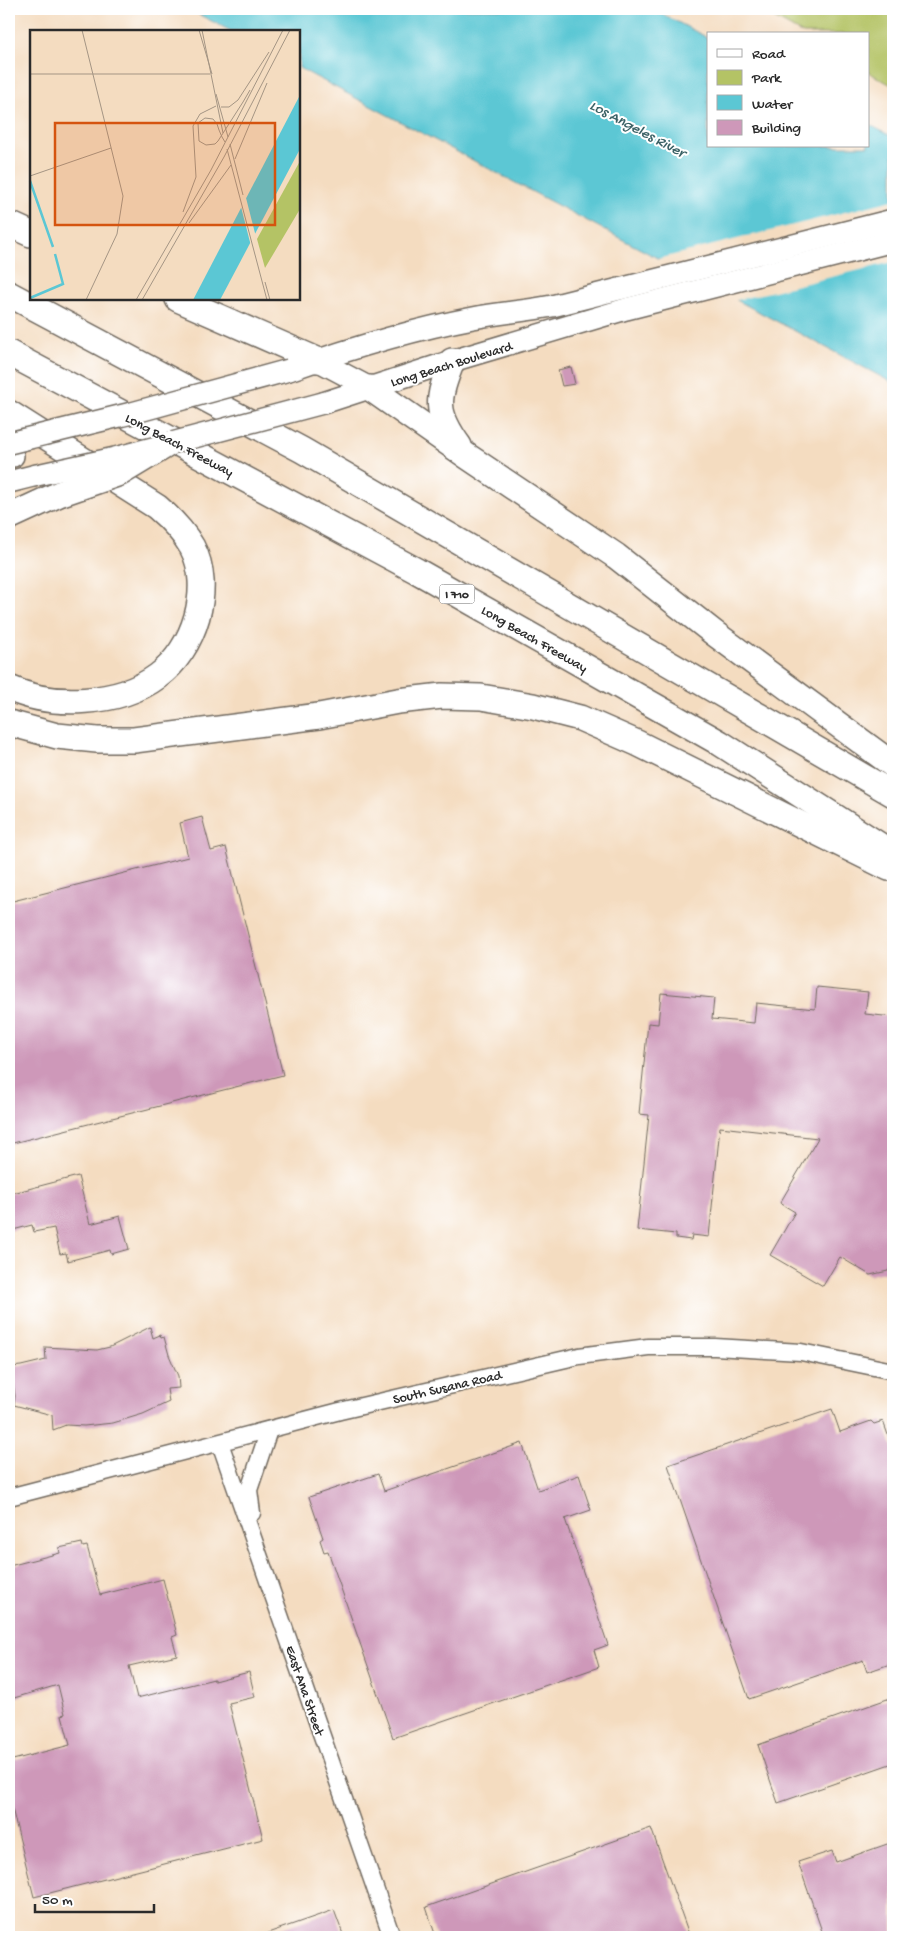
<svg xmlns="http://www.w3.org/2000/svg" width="902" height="1946" viewBox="0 0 902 1946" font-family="'Gochi Hand',sans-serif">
  <rect width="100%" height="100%" fill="#fff"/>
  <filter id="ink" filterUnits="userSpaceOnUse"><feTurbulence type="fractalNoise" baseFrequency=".02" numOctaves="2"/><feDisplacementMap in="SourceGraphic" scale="10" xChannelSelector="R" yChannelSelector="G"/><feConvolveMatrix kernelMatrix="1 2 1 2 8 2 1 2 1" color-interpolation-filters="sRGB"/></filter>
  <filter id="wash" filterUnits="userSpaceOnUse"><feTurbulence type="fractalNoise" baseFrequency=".0096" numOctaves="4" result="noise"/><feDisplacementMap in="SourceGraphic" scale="20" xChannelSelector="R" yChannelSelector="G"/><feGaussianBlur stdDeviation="1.12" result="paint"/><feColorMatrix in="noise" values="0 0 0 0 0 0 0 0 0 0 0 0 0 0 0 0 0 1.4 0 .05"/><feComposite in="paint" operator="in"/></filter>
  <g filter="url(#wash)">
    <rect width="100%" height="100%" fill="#f4dcc0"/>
    <path fill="#b4c365" stroke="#707748" d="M758,9h135v77l-25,-14v-38h-65z"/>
    <path fill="#5bc7d4" stroke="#437980" d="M188,9h465l55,29v108h160v-22l25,13v246l-594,-315v-37h-68z"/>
    <path fill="#f4dcc0" d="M893,200v62l-160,39 -79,-41z"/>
    <g id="blocks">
      <g fill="#ce98b9">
        <path d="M571,367l4,17 -13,2 -4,-16z"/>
        <path d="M202,817l9,34 15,-4 57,228 -274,69v-242l179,-45 -8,-34z"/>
        <path d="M817,987l51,5 -3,22 28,3v244l-5,10 -18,4 -30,-18 -17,29 -53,-31 25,-43 -15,-9 38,-65 -98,-11 -11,110 -17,-2 -1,5 -15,-2v-4l-39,-4 12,-115 -10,-1 9,-91 10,1 3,-31 53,5 -2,21 42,4 2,-20 59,6z"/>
        <path d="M78,1176l12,48 30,-8 9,33 -18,5 -1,-4 -42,11 -2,-8 -6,1 -6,-26 -20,4 -2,-7 -23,6v-37z"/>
        <path d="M150,1327l3,11 7,-3 1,3 3,-1 5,18 9,21 1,12 -12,1 2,13 -26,12 -30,9 -29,3 -18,-1 -13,5 -1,-15 -38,-10 1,-9 -4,-29 10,-1 25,-6 -1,-13 52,3 13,-3z"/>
        <path d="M832,1409l8,23 31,-11 3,3 9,-3 10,28v214l-26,9 -4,-12 -114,39 -81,-234z"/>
        <path d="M522,1443l16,47 41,-15 12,35 -26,9 43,126 -14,5 5,17 -206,71 -65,-187 -4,1 -4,-12 3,-2 -14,-41 69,-23 6,17z"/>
        <path d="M82,1543l1,4 4,-1 13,49 63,-16 14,56 -5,2 5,18 -48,11 8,32 77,-19v2l35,-9 6,25 -26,6 34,136 -229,58 -25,-101v-35l61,-16 -8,-30 3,-1 -7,-29 -44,13 -1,-2 -4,1v-131l51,-13 -1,-5z"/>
        <path d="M893,1697v66l-115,40 -20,-58z"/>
        <path d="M651,1828l39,109h-254l-10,-30z"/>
        <path d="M893,1842v95h-69l-26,-75 34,-11 4,11z"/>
        <path d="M334,1910l10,27h-82v-2z"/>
      </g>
    </g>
  </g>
  <g filter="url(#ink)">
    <use href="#blocks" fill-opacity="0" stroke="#71695f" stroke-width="1"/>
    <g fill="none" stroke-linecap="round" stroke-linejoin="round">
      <g stroke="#71695f" stroke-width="19">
        <g id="tertiary">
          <path d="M220,1443l172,494"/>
          <path d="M9,1497l331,-86 239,-55 69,-9h67l86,5 92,19"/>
          <path d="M252,1513l-3,-23 20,-60"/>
        </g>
      </g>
      <g stroke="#71695f" stroke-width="24">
        <g id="primary">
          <path d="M317,360l53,28"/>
          <path d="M289,370c60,-21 121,-40 184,-52 26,-5 52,-7 79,-12l341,-86"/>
          <path d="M323,403l129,-42 174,-52 267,-68"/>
          <path d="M9,456h4"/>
          <path d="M9,482l28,-7"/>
        </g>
      </g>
      <g stroke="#71695f" stroke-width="28">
        <g id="motorway">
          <path d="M9,224l22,10"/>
          <path d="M9,294l293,156 591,344"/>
          <path d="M178,299l139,61"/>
          <path d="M9,353l408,218 303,172 173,111"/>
          <path d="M452,361c-15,39 -18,50 7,85"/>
          <path d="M370,388l97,68 149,100 98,77 179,132"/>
          <path d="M9,413l148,94c14,12 26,24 35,40 22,41 2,103 -34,129 -39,29 -106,32 -149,12"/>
          <path d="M9,517l50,-23"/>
          <path d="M9,723l48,13 40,4h37l185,-24 79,-15 44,-5 39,1 52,9 47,12 57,25 252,125"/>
        </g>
      </g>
      <use href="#tertiary" stroke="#fff" stroke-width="16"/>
      <use href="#primary" stroke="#fff" stroke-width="21"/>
      <use href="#motorway" stroke="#fff" stroke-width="25"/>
      <g stroke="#71695f" stroke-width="24" stroke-linecap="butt">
        <g id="primary-bridge">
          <path d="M9,443l123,-30 157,-43"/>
          <path d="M37,475l78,-17 208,-55"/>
        </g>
      </g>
      <g stroke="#71695f" stroke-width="28" stroke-linecap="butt">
        <path id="motorway-bridge" d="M59,494l61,-21 48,-29"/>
      </g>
      <use href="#primary-bridge" stroke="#fff" stroke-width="21"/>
      <use href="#motorway-bridge" stroke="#fff" stroke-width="25"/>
    </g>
  </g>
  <g text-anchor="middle" stroke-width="4" stroke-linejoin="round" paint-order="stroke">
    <rect fill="#fff" stroke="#6b6b6b" stroke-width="1" x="439.5" y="584.5" width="35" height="19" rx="4"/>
    <g font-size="12" font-weight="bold" fill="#2b2b2b">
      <text x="457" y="598">I 710</text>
    </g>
    <g font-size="14" fill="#2b2b2b" stroke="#fff">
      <text transform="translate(451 363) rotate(-17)" y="5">Long Beach Boulevard</text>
      <text transform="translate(180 444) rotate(28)" y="5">Long Beach Freeway</text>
      <text transform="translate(535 638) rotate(30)" y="5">Long Beach Freeway</text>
      <text transform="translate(447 1386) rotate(-13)" y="5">South Susana Road</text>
      <text transform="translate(306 1690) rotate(71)" y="5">East Ana Street</text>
    </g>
    <g font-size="15" font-style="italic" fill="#3c6266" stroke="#fff">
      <text transform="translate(638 128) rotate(28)" y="5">Los Angeles River</text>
    </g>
  </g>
  <g transform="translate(30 30)">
    <rect width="270" height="270" fill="#f4dcc0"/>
    <path d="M270,131v48l-35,59 -8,-29z" fill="#b4c365"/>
    <path d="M270,65v54l-80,151h-27z" fill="#5bc7d4"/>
    <path d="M215,164l11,43 -5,9 -11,-43z" fill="#f4dcc0"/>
    <path fill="none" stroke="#5bc7d4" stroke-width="2.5" d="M0,151l23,66M0,268l33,-14 -8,-30"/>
    <path fill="none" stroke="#a49584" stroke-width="1" d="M52,0l41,166 -6,38 -31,66M169,0l13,44M172,0l21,103M0,44h180M186,64l12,43M191,77h8l9,-7 31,-48M195,112l-3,-5 -3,-7 -2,-6 -4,-5 -8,-1 -7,5 1,18 7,4 9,-1 3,-3 25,-39 7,-12M200,114l13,51M197,119l40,151M205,129l32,-76M0,146l81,-28M153,182l13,-35 -3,-51 7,-12 16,-8M159,193l42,-58M235,252l5,18M106,270l75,-130 72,-140M112,270l82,-143 66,-127"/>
    <path fill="#d5540f" fill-opacity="0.15" stroke="#d5540f" stroke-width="2.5" d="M25,93h220v102h-220z"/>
    <rect width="270" height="270" fill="none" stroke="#2b2b2b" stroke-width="2.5"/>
  </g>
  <rect width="902" height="1946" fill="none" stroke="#fff" stroke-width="30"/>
  <rect x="707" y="32" width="162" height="115" fill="#ffffff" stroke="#aaaaaa"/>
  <rect x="717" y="49" width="25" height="8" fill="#ffffff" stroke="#aaaaaa"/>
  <text x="752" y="58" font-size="15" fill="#2b2b2b">Road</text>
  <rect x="717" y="70" width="25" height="15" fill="#b4c365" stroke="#aaaaaa"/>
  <text x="752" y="82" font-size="15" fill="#2b2b2b">Park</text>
  <rect x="717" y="95" width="25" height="15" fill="#5bc7d4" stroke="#aaaaaa"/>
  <text x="752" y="108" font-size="15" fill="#2b2b2b">Water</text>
  <rect x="717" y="120" width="25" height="15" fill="#ce98b9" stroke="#aaaaaa"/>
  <text x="752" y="132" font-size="15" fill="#2b2b2b">Building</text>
  <path d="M35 1904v8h119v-8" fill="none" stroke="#2b2b2b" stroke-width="2.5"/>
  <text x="42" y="1904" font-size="15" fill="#2b2b2b" stroke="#ffffff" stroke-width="4" paint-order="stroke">50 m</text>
</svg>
